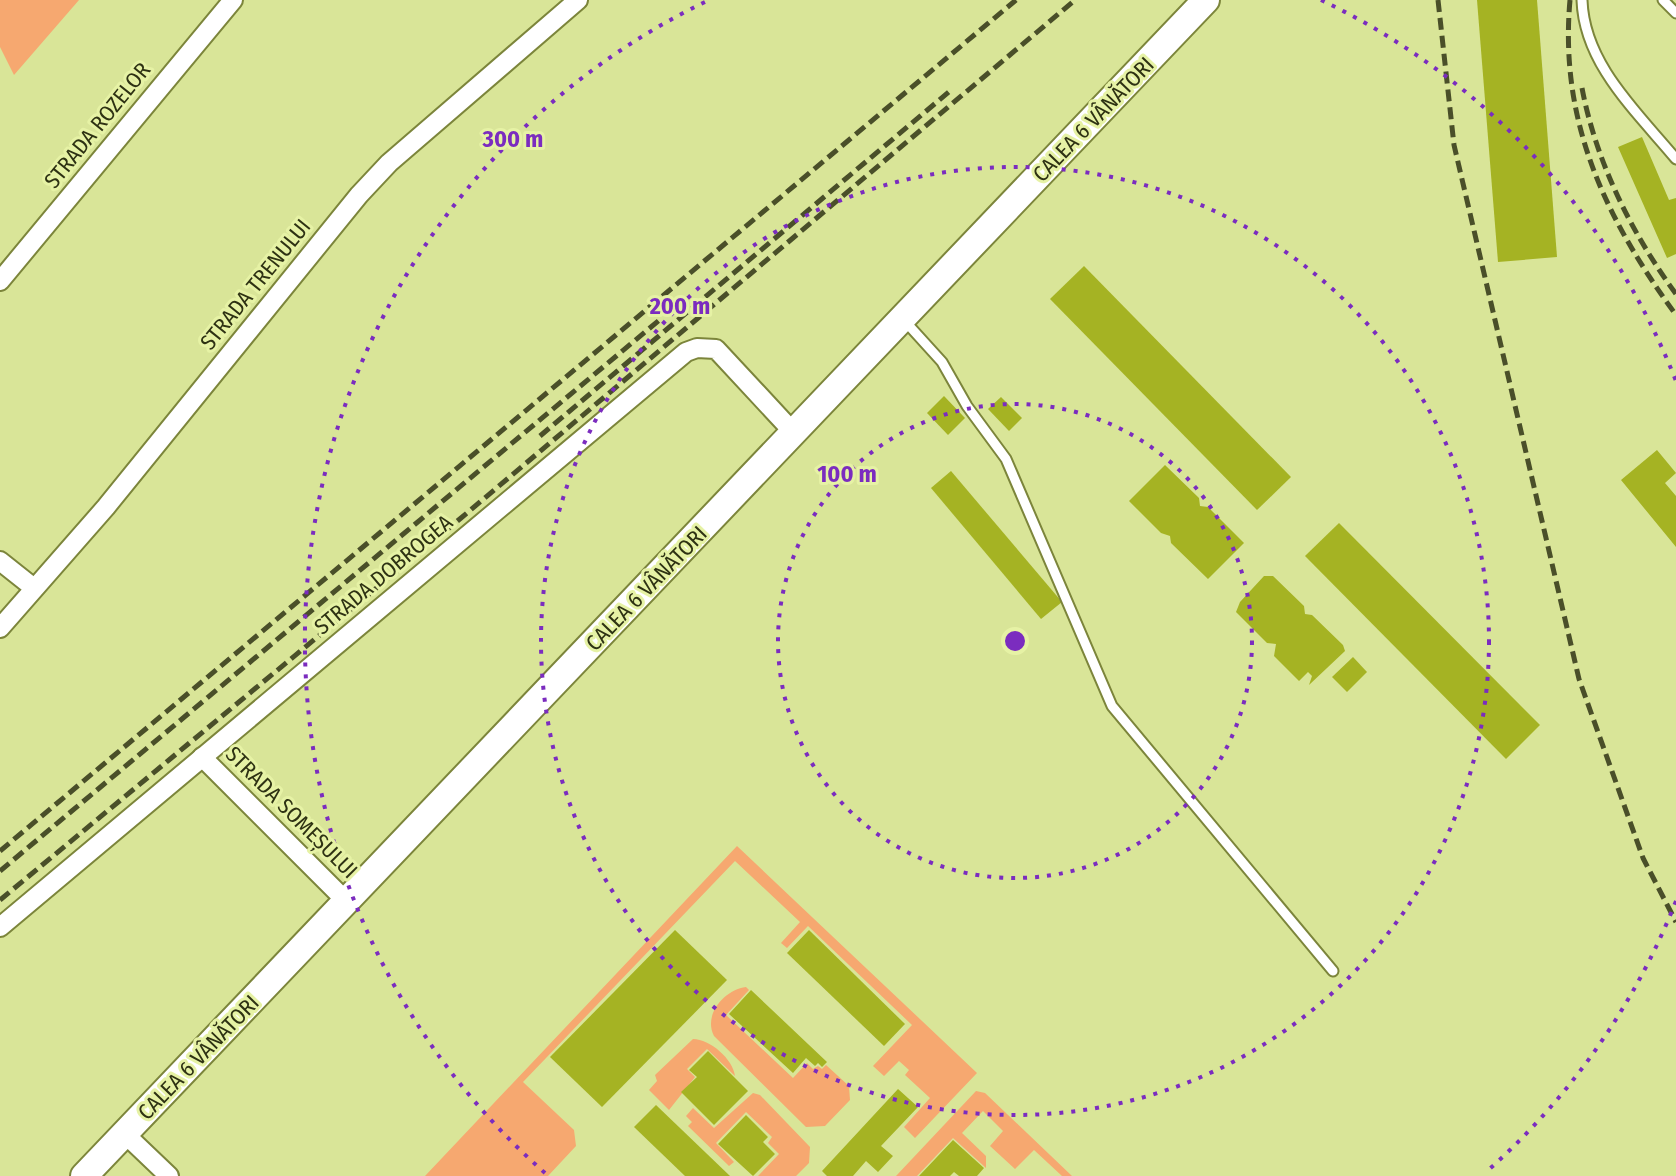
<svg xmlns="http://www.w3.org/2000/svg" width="1676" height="1176" viewBox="0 0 1676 1176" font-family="'Fira Sans Condensed',sans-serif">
  <rect width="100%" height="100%" fill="#d9e598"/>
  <g fill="#f6a870">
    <path d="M0,0h79l-65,75 -14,-28z"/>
    <path d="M737,846l240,227 -62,65 -11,-11 26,-29 -25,-23 4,-5 -10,-9 -15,15 -11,-10 39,-41 -104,-99 -21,22 -6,-5 19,-21 -65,-61 -212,221 51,48 2,16 -28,30h-123z"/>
    <path d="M746,987l3,3 -23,25 67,63 14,-15 6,6 5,-3 4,3 4,-4 23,21 1,14 -25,26 -19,1 -92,-91c-11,-21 10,-46 32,-49z"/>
    <path d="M693,1039c17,0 40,20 42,37l-28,-27 -20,20 8,8 -26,33 -20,-20 8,-9 -2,-6z"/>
    <path d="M976,1091l9,2 87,83h-10l-28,-26 -19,19 -25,-23 13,-15 -20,-20 -21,22 24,23v12l-33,-30 -36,38h-21z"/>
    <path d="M753,1093l7,2 50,52 -1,16 -13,13h-38l21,-22 -11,-11 4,-6 -26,-25 -30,31 18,19 -5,4 -41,-40 4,-4 -6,-6 7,-8 21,20z"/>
  </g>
  <g fill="#a5b323">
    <path d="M1477,0h60l20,257 -59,5z"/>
    <path d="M1642,137l27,63 7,-2v56l-9,4 -49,-111z"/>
    <path d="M1084,266l207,211 -34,33 -207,-211z"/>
    <path d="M944,396l21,22 -17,17 -21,-22z"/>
    <path d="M1001,397l21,21 -13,13 -21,-22z"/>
    <path d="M1657,450l19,23 -11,10 11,13v51l-55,-67z"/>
    <path d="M1165,465l34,33 1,8 8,1 36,36 -36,36 -37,-36 -1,-7 -9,-3 -32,-32z"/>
    <path d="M951,471l111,131 -21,17 -110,-131z"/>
    <path d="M1339,523l201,202 -34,34 -201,-203z"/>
    <path d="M1264,576h9l31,30 1,8 7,1 31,30 2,6 -36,34 3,-9 -4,-4 -9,9 -25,-25 2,-12 -9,-1 -31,-31 4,-10z"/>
    <path d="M1353,657l14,15 -20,20 -15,-15z"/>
    <path d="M675,930l52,50 -125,127 -52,-50z"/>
    <path d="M809,930l96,94 -21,22 -97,-93z"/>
    <path d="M751,990l76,72 -5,5 -4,-4 -3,3 -9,-8 -13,15 -64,-59z"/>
    <path d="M708,1051l40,40 -34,34 -33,-33 16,-15 -8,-7z"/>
    <path d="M898,1089l20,18 -37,39 12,10 -15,16 -12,-11 -13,15h-26l-5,-5z"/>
    <path d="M656,1105l74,71h-45l-51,-49z"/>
    <path d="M746,1115l22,22 -5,5 12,12 -22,22 -35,-32z"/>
    <path d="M953,1140l31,28 -7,8h-18l-5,-4 -4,4h-31z"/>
  </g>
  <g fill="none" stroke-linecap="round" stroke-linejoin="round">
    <g stroke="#7c853b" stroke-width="13">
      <g id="service">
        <path d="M1582,0c2,64 55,112 94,159"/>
        <path d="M1663,0l13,13"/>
        <path d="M903,319l39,43 25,44 39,53 106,247 221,265"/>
      </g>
    </g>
    <g stroke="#7c853b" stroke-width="22">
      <g id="minor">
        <path d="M0,281l233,-281"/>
        <path d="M0,561l34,27"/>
        <path d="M0,628l106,-121 253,-312 30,-32 189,-163"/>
        <path d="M202,757l145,145"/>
        <path d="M0,927l686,-575 11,-4 19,1 78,84"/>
        <path d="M125,1134l44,42"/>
      </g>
    </g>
    <g stroke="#7c853b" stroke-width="30">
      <path id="secondary" d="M84,1176l1122,-1176"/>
    </g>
    <use href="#service" stroke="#fff" stroke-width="9"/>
    <use href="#minor" stroke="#fff" stroke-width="18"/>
    <use href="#secondary" stroke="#fff" stroke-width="26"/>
    <g stroke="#4a4f29" stroke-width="5" stroke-dasharray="12 6" stroke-linecap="butt">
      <path d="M1438,0l16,145 125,534 64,179 33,64"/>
      <path d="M1570,0c-11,122 36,219 106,315"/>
      <path d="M1582,88c14,74 50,146 94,206"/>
      <path d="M540,436l410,-345"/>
      <path d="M0,851l1016,-851"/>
      <path d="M0,871l663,-554"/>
      <path d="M0,900l461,-382 614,-518"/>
    </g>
  </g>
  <g fill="none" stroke="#7b2cbf" stroke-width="4" stroke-dasharray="4 8">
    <circle cx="1015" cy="641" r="237"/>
    <circle cx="1015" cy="641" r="474"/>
    <path d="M1676 901A710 710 0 0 1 1485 1173M545 1173A710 710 0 0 1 709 0M1321 0A710 710 0 0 1 1676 381"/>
  </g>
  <g text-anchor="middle" stroke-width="6" stroke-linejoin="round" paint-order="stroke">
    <g font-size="22" fill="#2e3213" stroke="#e6f2a5">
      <text transform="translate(1093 119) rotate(-46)" y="8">CALEA 6 VÂNĂTORI</text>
      <text transform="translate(97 125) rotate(-51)" y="8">STRADA ROZELOR</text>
      <text transform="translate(255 284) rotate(-51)" y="8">STRADA TRENULUI</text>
      <text transform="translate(383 574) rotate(-40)" y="8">STRADA DOBROGEA</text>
      <text transform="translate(646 588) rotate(-46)" y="8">CALEA 6 VÂNĂTORI</text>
      <text transform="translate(292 812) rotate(45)" y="8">STRADA SOMEȘULUI</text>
      <text transform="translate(198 1057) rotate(-46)" y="8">CALEA 6 VÂNĂTORI</text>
    </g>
  </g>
  <circle cx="1015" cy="641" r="12" fill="#7b2cbf" stroke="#e6f2a5" stroke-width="4"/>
  <g font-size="24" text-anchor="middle" font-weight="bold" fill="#7b2cbf" stroke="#e6f2a5" stroke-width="6" stroke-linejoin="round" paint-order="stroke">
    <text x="513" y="147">300 m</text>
    <text x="680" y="314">200 m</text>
    <text x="847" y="482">100 m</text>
  </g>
</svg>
